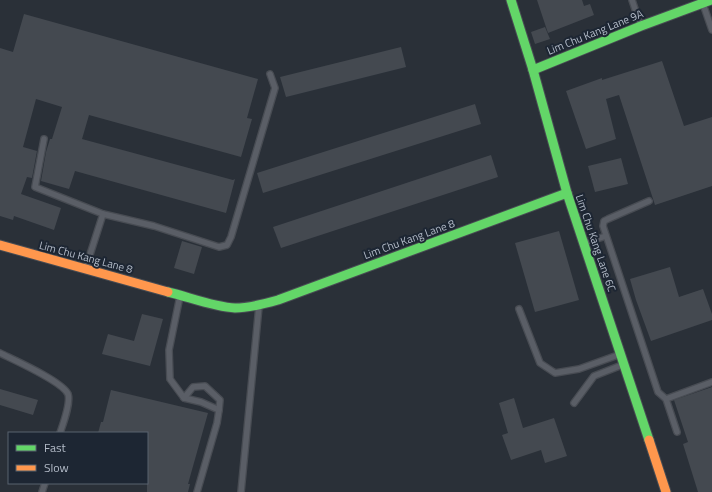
<svg xmlns="http://www.w3.org/2000/svg" width="712" height="492" viewBox="0 0 712 492" font-family="'Titillium Web',sans-serif">
  <rect width="100%" height="100%" fill="#2a3038"/>
  <g fill="#444950">
    <path d="M537,0h45l2,6 6,-2 4,11 -46,18z"/>
    <path d="M24,14l234,65 -11,39 5,1 -11,38 -152,-42 -7,24 151,41 2,-1 -9,34 -151,-42 -6,18 -28,-8 5,-29 4,-13h2l10,-32 -26,-8 -13,48 14,4 -5,27 -5,-1 -6,17 40,14 -7,22 -40,-14 -1,4 -13,-4v-168l13,4z"/>
    <path d="M545,27l5,12 -15,5 -4,-12z"/>
    <path d="M401,47l5,20 -120,30 -6,-20z"/>
    <path d="M662,61l22,65 28,-9v69l-57,19 -36,-110 -13,4 10,40 -30,10 -20,-58 36,-13v2z"/>
    <path d="M475,104l6,20 -218,69 -6,-20z"/>
    <path d="M491,155l7,22 -217,71 -8,-21z"/>
    <path d="M621,158l7,26 -33,8 -7,-26z"/>
    <path d="M559,231l20,69 -44,12 -20,-69z"/>
    <path d="M182,241l20,6 -8,27 -20,-6z"/>
    <path d="M670,267l9,30 24,-8 9,25v6l-61,21 -15,-41 -6,-21z"/>
    <path d="M142,314l21,5 -13,47 -48,-12 6,-20 26,7z"/>
    <path d="M712,387v105h-14l-15,-48 5,-2 -14,-42z"/>
    <path d="M0,389l38,11 -5,15 -33,-10z"/>
    <path d="M111,390l97,23 -20,71h2l-2,8h-41v-59h-49l3,-11h2z"/>
    <path d="M514,398l9,30 31,-10 13,38 -22,7 -4,-13 -30,10 -9,-25 6,-2 -9,-30z"/>
  </g>
  <g fill="none" stroke-linecap="round" stroke-linejoin="round">
    <g stroke="#484c53" stroke-width="8">
      <g id="lane">
        <path d="M632,0l8,24"/>
        <path d="M703,4l9,26"/>
        <path d="M44,139l-9,48 68,27 51,12 65,21 8,-2 4,-8 44,-149 -5,-14"/>
        <path d="M649,201l-41,18 -4,2 -1,5 55,166 8,7 11,33"/>
        <path d="M584,243l22,-7"/>
        <path d="M86,267l17,-53"/>
        <path d="M180,296l-11,54 1,29 14,19 17,4 18,8 -2,13 -20,69"/>
        <path d="M519,309l21,54 15,10 24,-4 39,-14"/>
        <path d="M0,353c14,7 62,28 68,41 3,9 -5,30 -8,39"/>
        <path d="M184,398l9,-11 12,-1 15,14 -1,10"/>
        <path d="M666,399l46,-17"/>
        <path d="M574,403l20,-27 28,-11"/>
        <path d="M42,492l3,-9"/>
        <path d="M241,492l18,-186"/>
      </g>
    </g>
    <g stroke="#484c53" stroke-width="11">
      <g id="fast">
        <path d="M511,0l22,70 34,123 82,247"/>
        <path d="M533,70l108,-44 70,-26"/>
        <path d="M168,292c21,5 46,15 67,16 14,0 29,-4 43,-8l289,-107"/>
      </g>
    </g>
    <g stroke="#484c53" stroke-width="11">
      <g id="slow">
        <path d="M0,245l168,47"/>
        <path d="M649,440l17,52"/>
      </g>
    </g>
    <use href="#lane" stroke="#5a5e66" stroke-width="5.5"/>
    <use href="#fast" stroke="#63d668" stroke-width="9"/>
    <use href="#slow" stroke="#ff974d" stroke-width="9"/>
  </g>
  <g text-anchor="middle" stroke-width="4" stroke-linejoin="round" paint-order="stroke">
    <g font-size="11" fill="#b4bcc9" stroke="#1d2633">
      <text transform="translate(595 32) rotate(-22)" y="4">Lim Chu Kang Lane 9A</text>
      <text transform="translate(409 239) rotate(-20)" y="4">Lim Chu Kang Lane 8</text>
      <text transform="translate(596 243) rotate(71)" y="4">Lim Chu Kang Lane 6C</text>
      <text transform="translate(86 257) rotate(15)" y="4">Lim Chu Kang Lane 8</text>
    </g>
  </g>
  <rect x="8" y="432" width="140" height="52" fill="#1d2633" stroke="#59626f"/>
  <rect x="16" y="445" width="20" height="6" fill="#63d668" stroke="#59626f"/>
  <text x="44" y="452" font-size="12" fill="#b4bcc9">Fast</text>
  <rect x="16" y="465" width="20" height="6" fill="#ff974d" stroke="#59626f"/>
  <text x="44" y="472" font-size="12" fill="#b4bcc9">Slow</text>
</svg>
